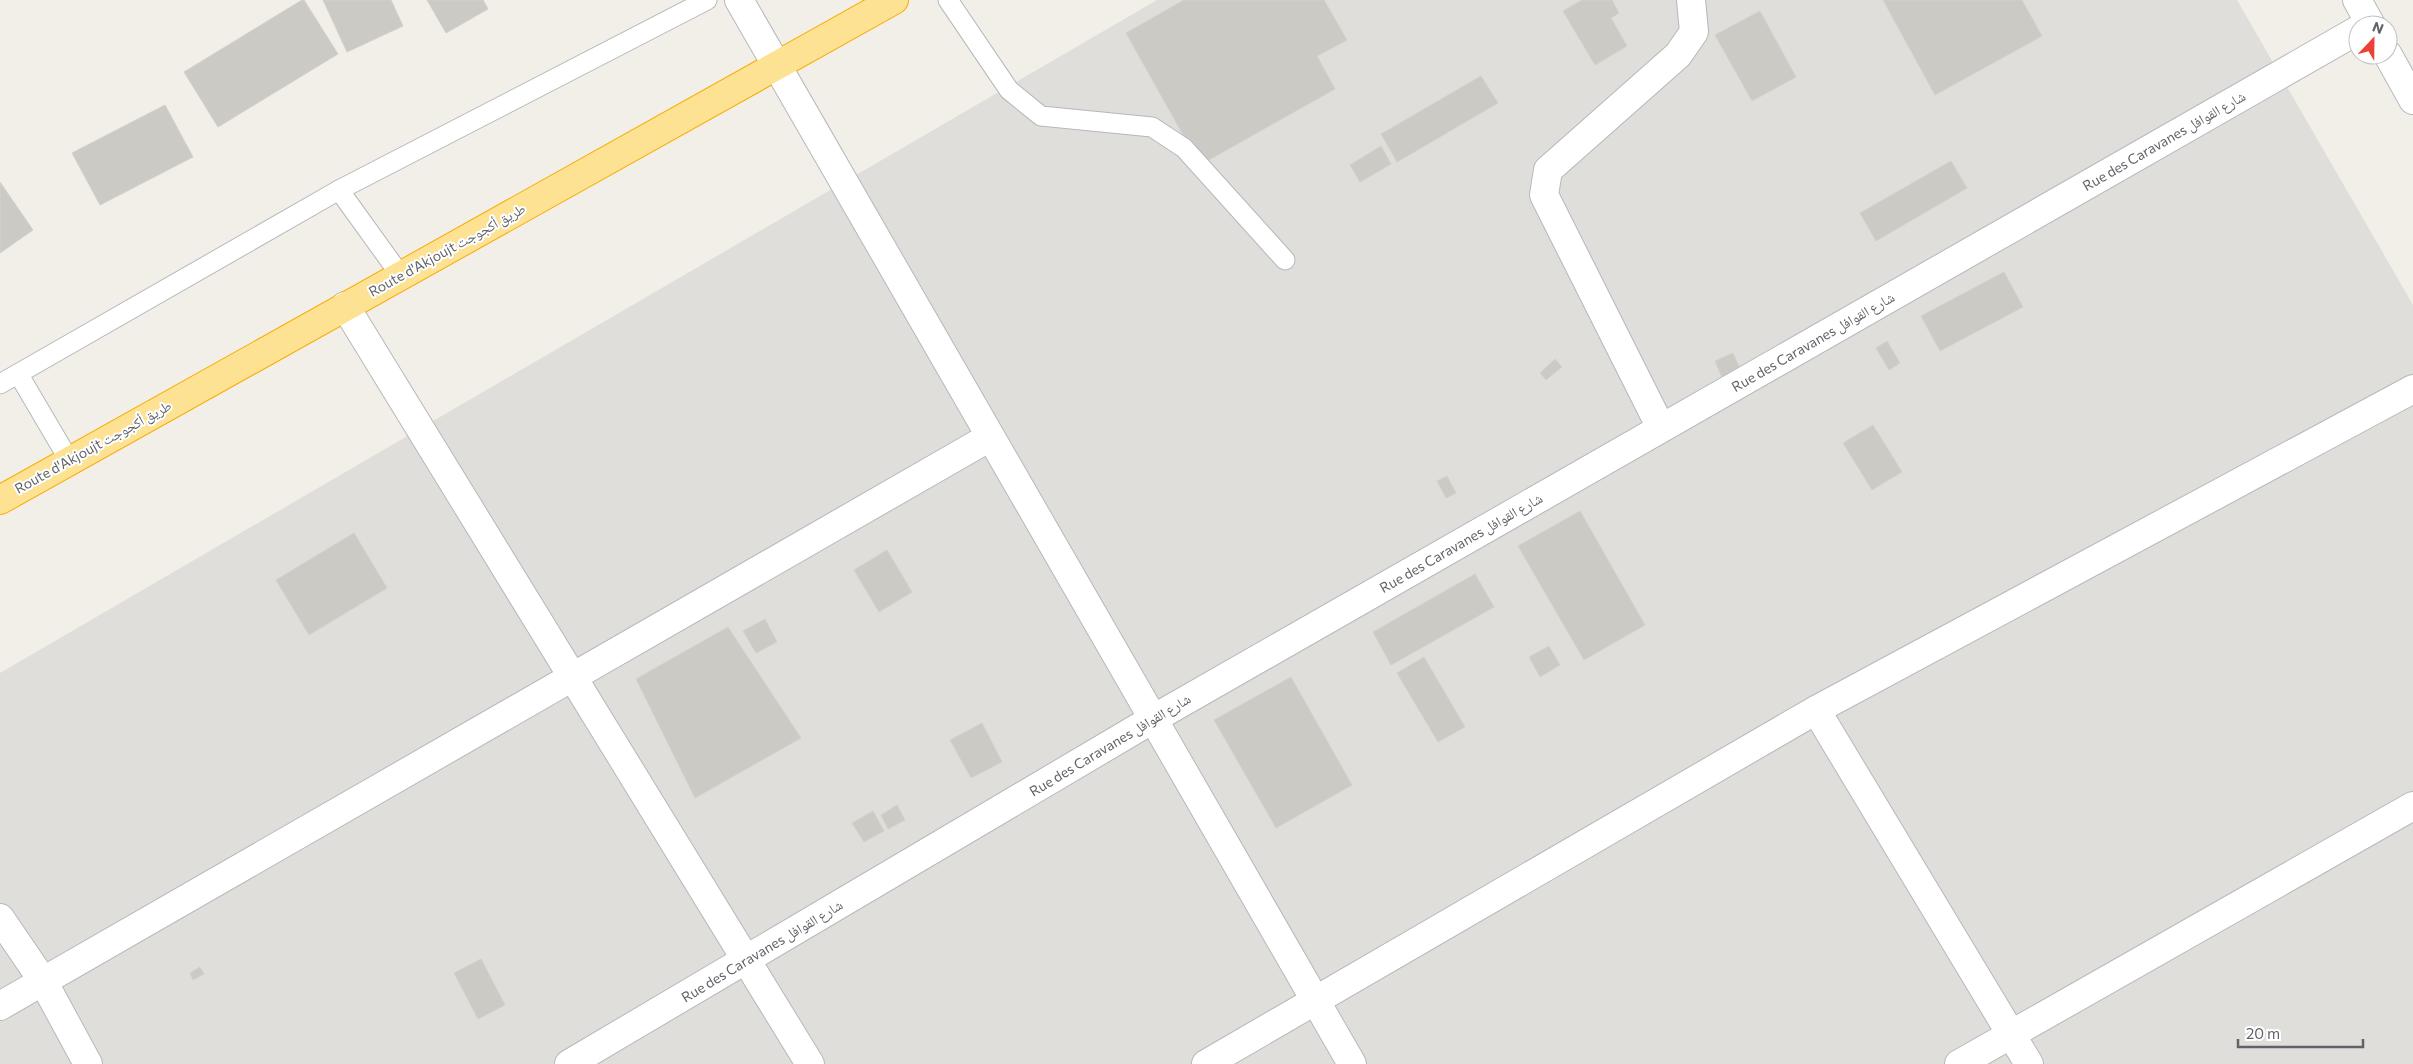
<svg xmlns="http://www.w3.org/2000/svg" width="2413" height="1064" viewBox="0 0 2413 1064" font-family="Commissioner,'Noto Naskh Arabic',sans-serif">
  <rect width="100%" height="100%" fill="#f1efe8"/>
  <path fill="#e0deda" d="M1157,0h1080l176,305v759h-2413v-391z"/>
  <g fill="#cccac5" stroke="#d6d1c6">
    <path d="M302,0h2l34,54 -120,73 -34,-55z"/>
    <path d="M323,0h68l12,26 -56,26z"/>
    <path d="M427,0h56l5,9 -42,24z"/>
    <path d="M1184,0h140l23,40 -30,16 18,33 -135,76 -74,-132z"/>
    <path d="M1582,0h30l7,13 -8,5 16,28 -32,19 -32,-54z"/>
    <path d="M1883,0h139l20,36 -107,59z"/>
    <path d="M1760,11l36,66 -44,24 -37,-66z"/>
    <path d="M1481,76l17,27 -101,59 -16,-28z"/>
    <path d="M165,105l28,52 -93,48 -28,-52z"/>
    <path d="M1381,146l10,18 -31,18 -10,-17z"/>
    <path d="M1951,161l16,27 -91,53 -16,-28z"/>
    <path d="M0,182l33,48 -33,23z"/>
    <path d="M2004,272l19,35 -83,44 -19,-35z"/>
    <path d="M1887,341l13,22 -11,7 -13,-22z"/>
    <path d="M1733,353l9,20 -19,7 -8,-19z"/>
    <path d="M1555,359l7,8 -16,13 -6,-7z"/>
    <path d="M1873,425l29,47 -30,18 -29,-47z"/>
    <path d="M1447,476l9,17 -10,5 -9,-17z"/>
    <path d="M1580,511l65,114 -61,35 -66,-114z"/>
    <path d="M354,533l33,55 -78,47 -33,-55z"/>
    <path d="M887,550l25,42 -33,20 -25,-42z"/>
    <path d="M1475,574l19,33 -103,58 -18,-33z"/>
    <path d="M765,619l12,23 -21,11 -13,-22z"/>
    <path d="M728,627l73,111 -106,60 -59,-119z"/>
    <path d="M1549,646l11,19 -20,12 -11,-20z"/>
    <path d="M1424,657l41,70 -27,15 -41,-69z"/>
    <path d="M1291,677l61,108 -76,43 -62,-108z"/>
    <path d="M982,723l20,39 -31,16 -21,-38z"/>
    <path d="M897,805l8,15 -17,9 -7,-14z"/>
    <path d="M873,811l11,20 -20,11 -12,-19z"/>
    <path d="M481,959l24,46 -27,14 -24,-46z"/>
    <path d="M200,967l4,7 -11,6 -3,-7z"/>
  </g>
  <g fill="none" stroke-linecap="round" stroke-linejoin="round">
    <g stroke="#b5b8bc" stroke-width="21">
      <g id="lane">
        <path d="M948,0l61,90 32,26 111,11 32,21 101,112"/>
        <path d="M339,190l62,86"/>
        <path d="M19,375l50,85"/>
        <path d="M0,384l339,-194 368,-190"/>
      </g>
    </g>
    <g stroke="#b5b8bc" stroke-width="30">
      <g id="street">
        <path d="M739,0l613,1064"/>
        <path d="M345,306l465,758"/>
        <path d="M1661,428l-117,-233 4,-25 130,-115 16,-23 -3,-32"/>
        <path d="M1816,710l213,354"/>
        <path d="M0,918l43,63 45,83"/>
        <path d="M0,1006l990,-569"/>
        <path d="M569,1064l584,-345 1205,-689"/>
        <path d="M1206,1064l610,-354 597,-321"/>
        <path d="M1959,1064l454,-258"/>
      </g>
    </g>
    <g stroke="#b6babf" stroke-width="30">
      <g id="secondary">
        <path d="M2357,0l14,25"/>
        <path d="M2388,55l25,45"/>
      </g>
    </g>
    <g stroke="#f9ab00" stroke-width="30">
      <path id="highway" d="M0,500l894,-500"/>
    </g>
    <use href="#lane" stroke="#fff" stroke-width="19"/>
    <use href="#street" stroke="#fff" stroke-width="28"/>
    <use href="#secondary" stroke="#fff" stroke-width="28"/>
    <use href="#highway" stroke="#fde293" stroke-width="28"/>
  </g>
  <g text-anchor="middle" stroke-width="4" stroke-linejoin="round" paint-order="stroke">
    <g font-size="14" fill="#5f6368" stroke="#fff">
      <text transform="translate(2164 141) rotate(-30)" y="5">Rue des Caravanes شارع القوافل</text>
      <text transform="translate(447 250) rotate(-29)" y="5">Route d'Akjoujt طريق أكجوجت</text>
      <text transform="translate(1813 342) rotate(-30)" y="5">Rue des Caravanes شارع القوافل</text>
      <text transform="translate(93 447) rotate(-29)" y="5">Route d'Akjoujt طريق أكجوجت</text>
      <text transform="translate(1461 543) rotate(-30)" y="5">Rue des Caravanes شارع القوافل</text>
      <text transform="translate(1110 745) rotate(-31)" y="5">Rue des Caravanes شارع القوافل</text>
      <text transform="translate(762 951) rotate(-31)" y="5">Rue des Caravanes شارع القوافل</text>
    </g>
  </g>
  <g transform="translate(2373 40) rotate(22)"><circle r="24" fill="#ffffff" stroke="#bfc1c3"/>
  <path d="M0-4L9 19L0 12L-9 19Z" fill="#ea4335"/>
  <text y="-8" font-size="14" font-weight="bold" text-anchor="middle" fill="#5f6368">N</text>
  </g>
  <path d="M2238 1039v8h125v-8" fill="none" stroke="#5f6368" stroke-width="2.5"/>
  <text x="2246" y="1039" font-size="15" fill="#5f6368" stroke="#ffffff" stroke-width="4" paint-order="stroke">20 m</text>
</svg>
